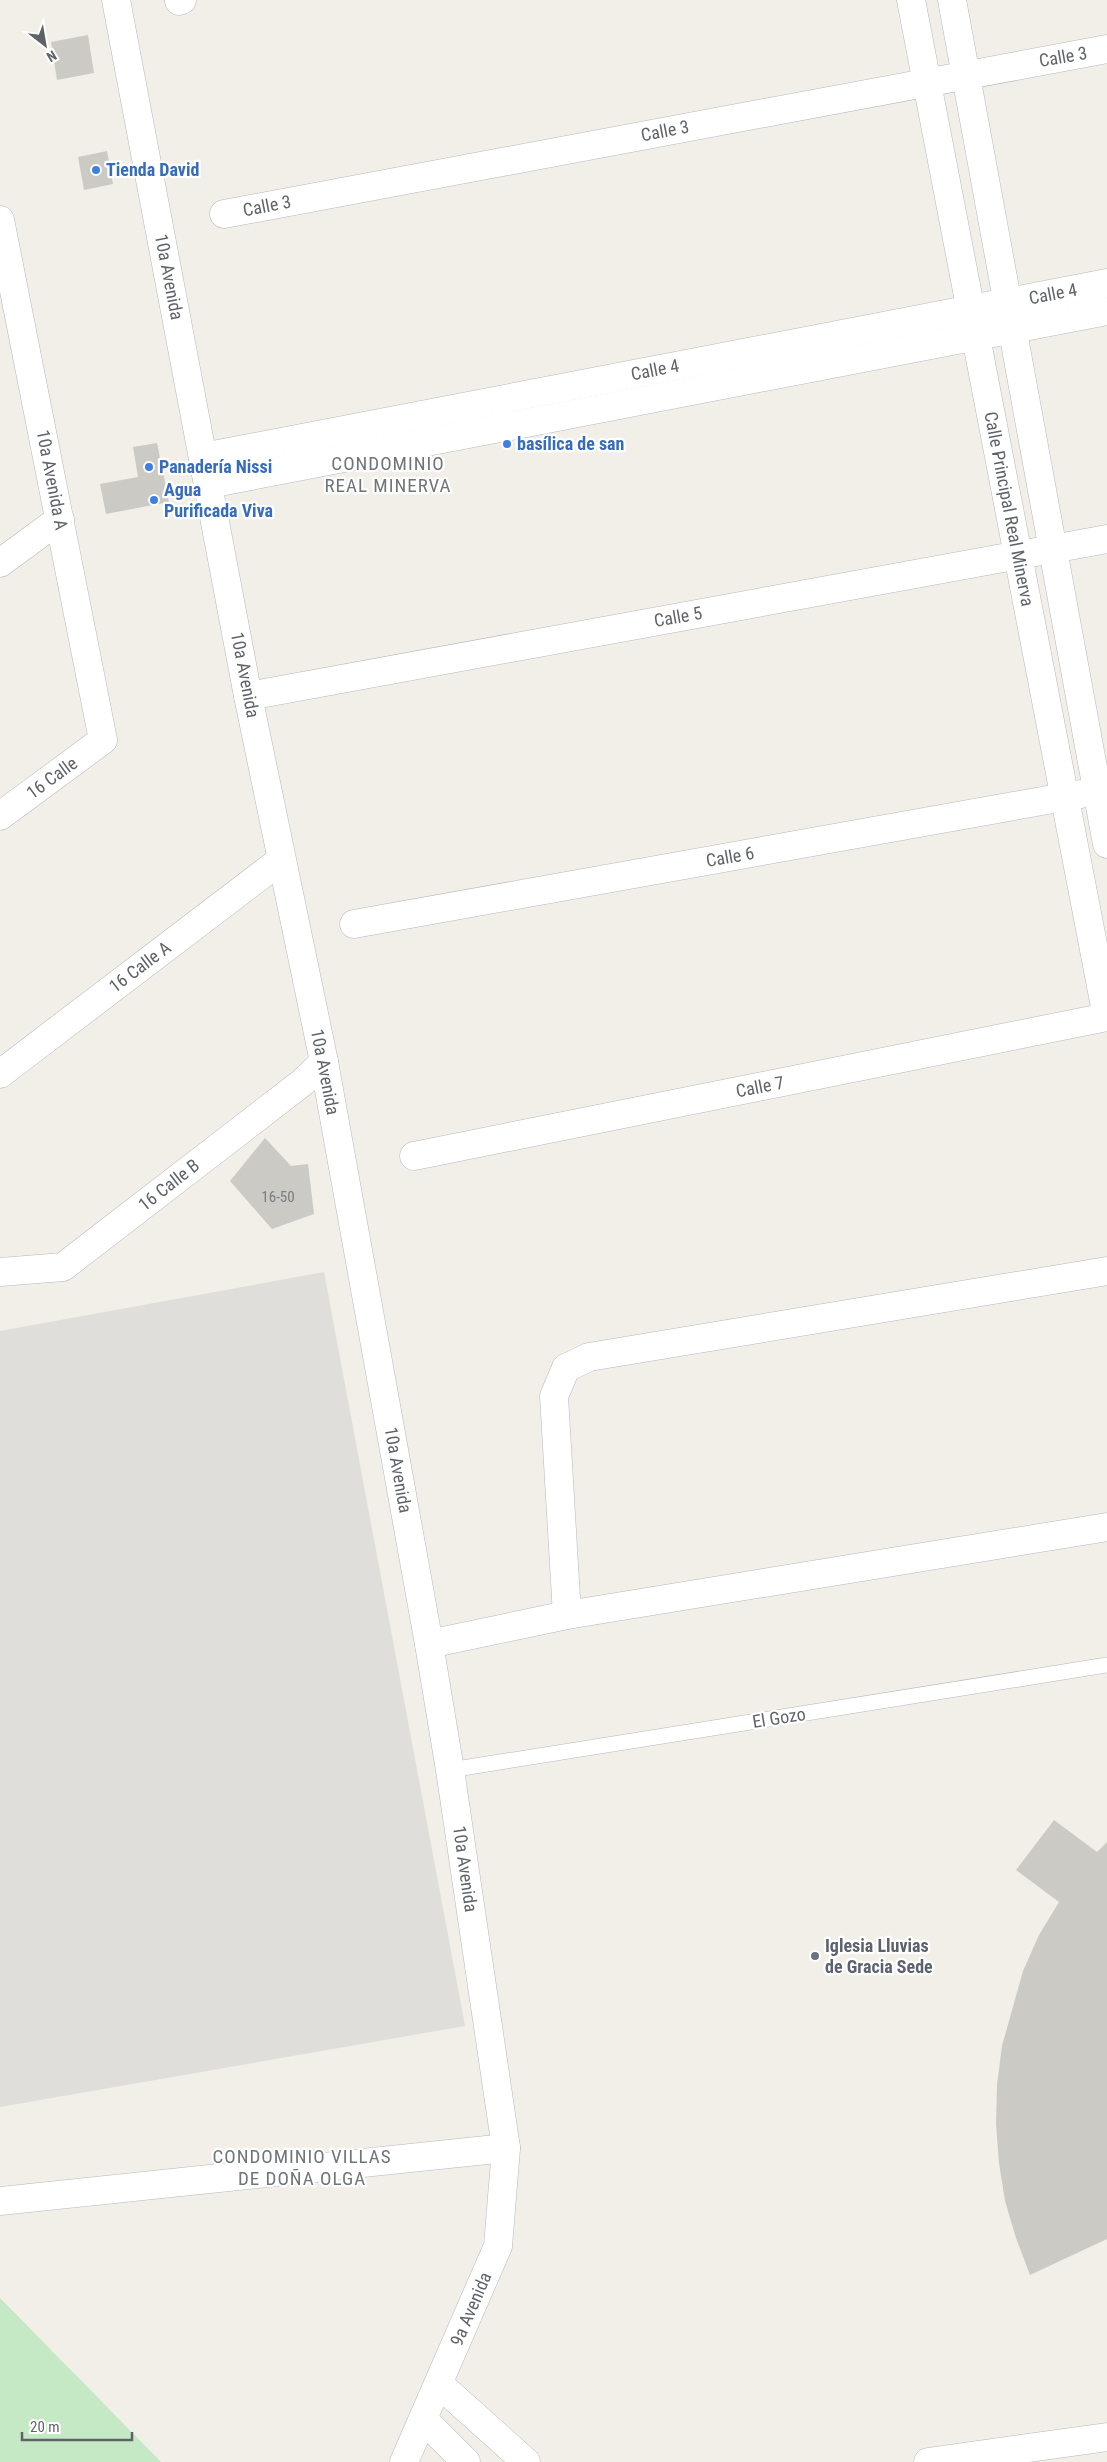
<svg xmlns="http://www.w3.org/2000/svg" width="1107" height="2462" viewBox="0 0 1107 2462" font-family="'Roboto Condensed',sans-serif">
  <rect width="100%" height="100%" fill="#f1efe8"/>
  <path fill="#e0deda" d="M324,1272l141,754 -465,81v-776z"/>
  <path fill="#c5e8c5" d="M0,2297v1l161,164h-161z"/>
  <g fill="#cccac5">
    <path d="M88,35l6,38 -37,7 -6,-38z"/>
    <path d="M107,151l6,33 -29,6 -6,-33z"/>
    <path d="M157,443l12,59 -63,12 -6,-30 38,-7 -5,-30z"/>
    <path d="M265,1138l26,28 17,-2 6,50 -42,15 -42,-48z"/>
    <path d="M1054,1820l43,32 10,-10v397l-77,36 -14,-37 -11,-37 -6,-38 -3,-39 1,-39 5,-39 21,-75 16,-36 20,-33 -43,-32z"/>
  </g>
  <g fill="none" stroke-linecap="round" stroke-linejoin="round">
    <g stroke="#b5b8bc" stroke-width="16">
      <path id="lane" d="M450,1770l657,-105"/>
    </g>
    <g stroke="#b5b8bc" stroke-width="29">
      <g id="street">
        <path d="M116,0l132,696 76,366 105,582 21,126 56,378 -8,98 -94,216"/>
        <path d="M911,0l196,1017"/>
        <path d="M952,0l155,844"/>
        <path d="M179,1l3,-1"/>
        <path d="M224,214l883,-165"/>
        <path d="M0,220l103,520 -103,76"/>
        <path d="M203,457l904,-174"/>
        <path d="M209,484l898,-173"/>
        <path d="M0,563l60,-44"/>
        <path d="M248,696l859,-157"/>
        <path d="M354,924l727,-130"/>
        <path d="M0,1074l281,-214"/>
        <path d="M414,1156l693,-139"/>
        <path d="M0,1272l63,-5 240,-185 21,-20"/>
        <path d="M567,1615l-13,-219 12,-28 23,-11 518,-86"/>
        <path d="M429,1644l138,-29 540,-88"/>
        <path d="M0,2201l506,-53"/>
        <path d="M439,2384l87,78"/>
        <path d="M423,2419l43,43"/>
        <path d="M928,2462l179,-25"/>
      </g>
    </g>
    <use href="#lane" stroke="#fff" stroke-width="15"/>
    <use href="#street" stroke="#fff" stroke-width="28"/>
  </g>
  <g fill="#3f7fe0" stroke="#fff" stroke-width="2">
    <circle cx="96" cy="170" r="5"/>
    <circle cx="507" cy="444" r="5"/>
    <circle cx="149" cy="467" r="5"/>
    <circle cx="154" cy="500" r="5"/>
  </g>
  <circle fill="#6b7280" stroke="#fff" stroke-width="2" cx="815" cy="1956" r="5"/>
  <g text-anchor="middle" stroke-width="4.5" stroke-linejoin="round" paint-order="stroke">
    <g font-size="15" fill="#7a7d7f">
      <text x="278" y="1202">16-50</text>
    </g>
    <g font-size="18" fill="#5f6368" stroke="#fff">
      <text transform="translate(1063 57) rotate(-10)" y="6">Calle 3</text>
      <text transform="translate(665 131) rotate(-11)" y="6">Calle 3</text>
      <text transform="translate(267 206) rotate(-11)" y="6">Calle 3</text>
      <text transform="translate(169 277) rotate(79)" y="6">10a Avenida</text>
      <text transform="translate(1053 294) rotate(-11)" y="6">Calle 4</text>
      <text transform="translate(655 370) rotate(-11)" y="6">Calle 4</text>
      <text transform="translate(52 480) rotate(79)" y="6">10a Avenida A</text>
      <text transform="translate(1009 509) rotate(79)" y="6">Calle Principal Real Minerva</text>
      <text transform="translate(678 617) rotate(-10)" y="6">Calle 5</text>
      <text transform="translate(245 675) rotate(79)" y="6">10a Avenida</text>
      <text transform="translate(52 778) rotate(-36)" y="6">16 Calle</text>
      <text transform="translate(730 857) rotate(-10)" y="6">Calle 6</text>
      <text transform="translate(140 967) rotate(-37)" y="6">16 Calle A</text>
      <text transform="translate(325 1072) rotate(79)" y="6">10a Avenida</text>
      <text transform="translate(760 1087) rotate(-11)" y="6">Calle 7</text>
      <text transform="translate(169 1185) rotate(-38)" y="6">16 Calle B</text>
      <text transform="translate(398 1470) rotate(80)" y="6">10a Avenida</text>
      <text transform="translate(779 1718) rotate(-9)" y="6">El Gozo</text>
      <text transform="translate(465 1869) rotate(82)" y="6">10a Avenida</text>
      <text transform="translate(471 2309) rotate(-67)" y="6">9a Avenida</text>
    </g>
    <g font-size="18" font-weight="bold" fill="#366cbe" stroke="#fff" text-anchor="start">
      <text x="106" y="176">Tienda David</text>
      <text x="517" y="450">basílica de san</text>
      <text x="159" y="473">Panadería Nissi</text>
      <text x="164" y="496">Agua<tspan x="164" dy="21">Purificada Viva</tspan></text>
    </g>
    <g font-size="18" font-weight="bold" fill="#5b616d" stroke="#fff" text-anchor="start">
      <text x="825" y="1952">Iglesia Lluvias<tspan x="825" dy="21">de Gracia Sede</tspan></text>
    </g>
    <g font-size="19" letter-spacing="1" fill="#70757a" stroke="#fff">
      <text x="388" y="470">CONDOMINIO<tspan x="388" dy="22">REAL MINERVA</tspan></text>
      <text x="302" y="2163">CONDOMINIO VILLAS<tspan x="302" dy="22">DE DOÑA OLGA</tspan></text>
    </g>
  </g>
  <g transform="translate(45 45) rotate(149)" stroke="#ffffff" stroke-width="4" paint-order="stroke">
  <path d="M0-4L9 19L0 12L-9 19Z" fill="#5f6368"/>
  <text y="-8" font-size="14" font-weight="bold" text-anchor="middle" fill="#5f6368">N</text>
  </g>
  <path d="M22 2432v8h110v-8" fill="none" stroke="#5f6368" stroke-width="2.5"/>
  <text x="30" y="2432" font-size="15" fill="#5f6368" stroke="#ffffff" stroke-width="4" paint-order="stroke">20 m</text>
</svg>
